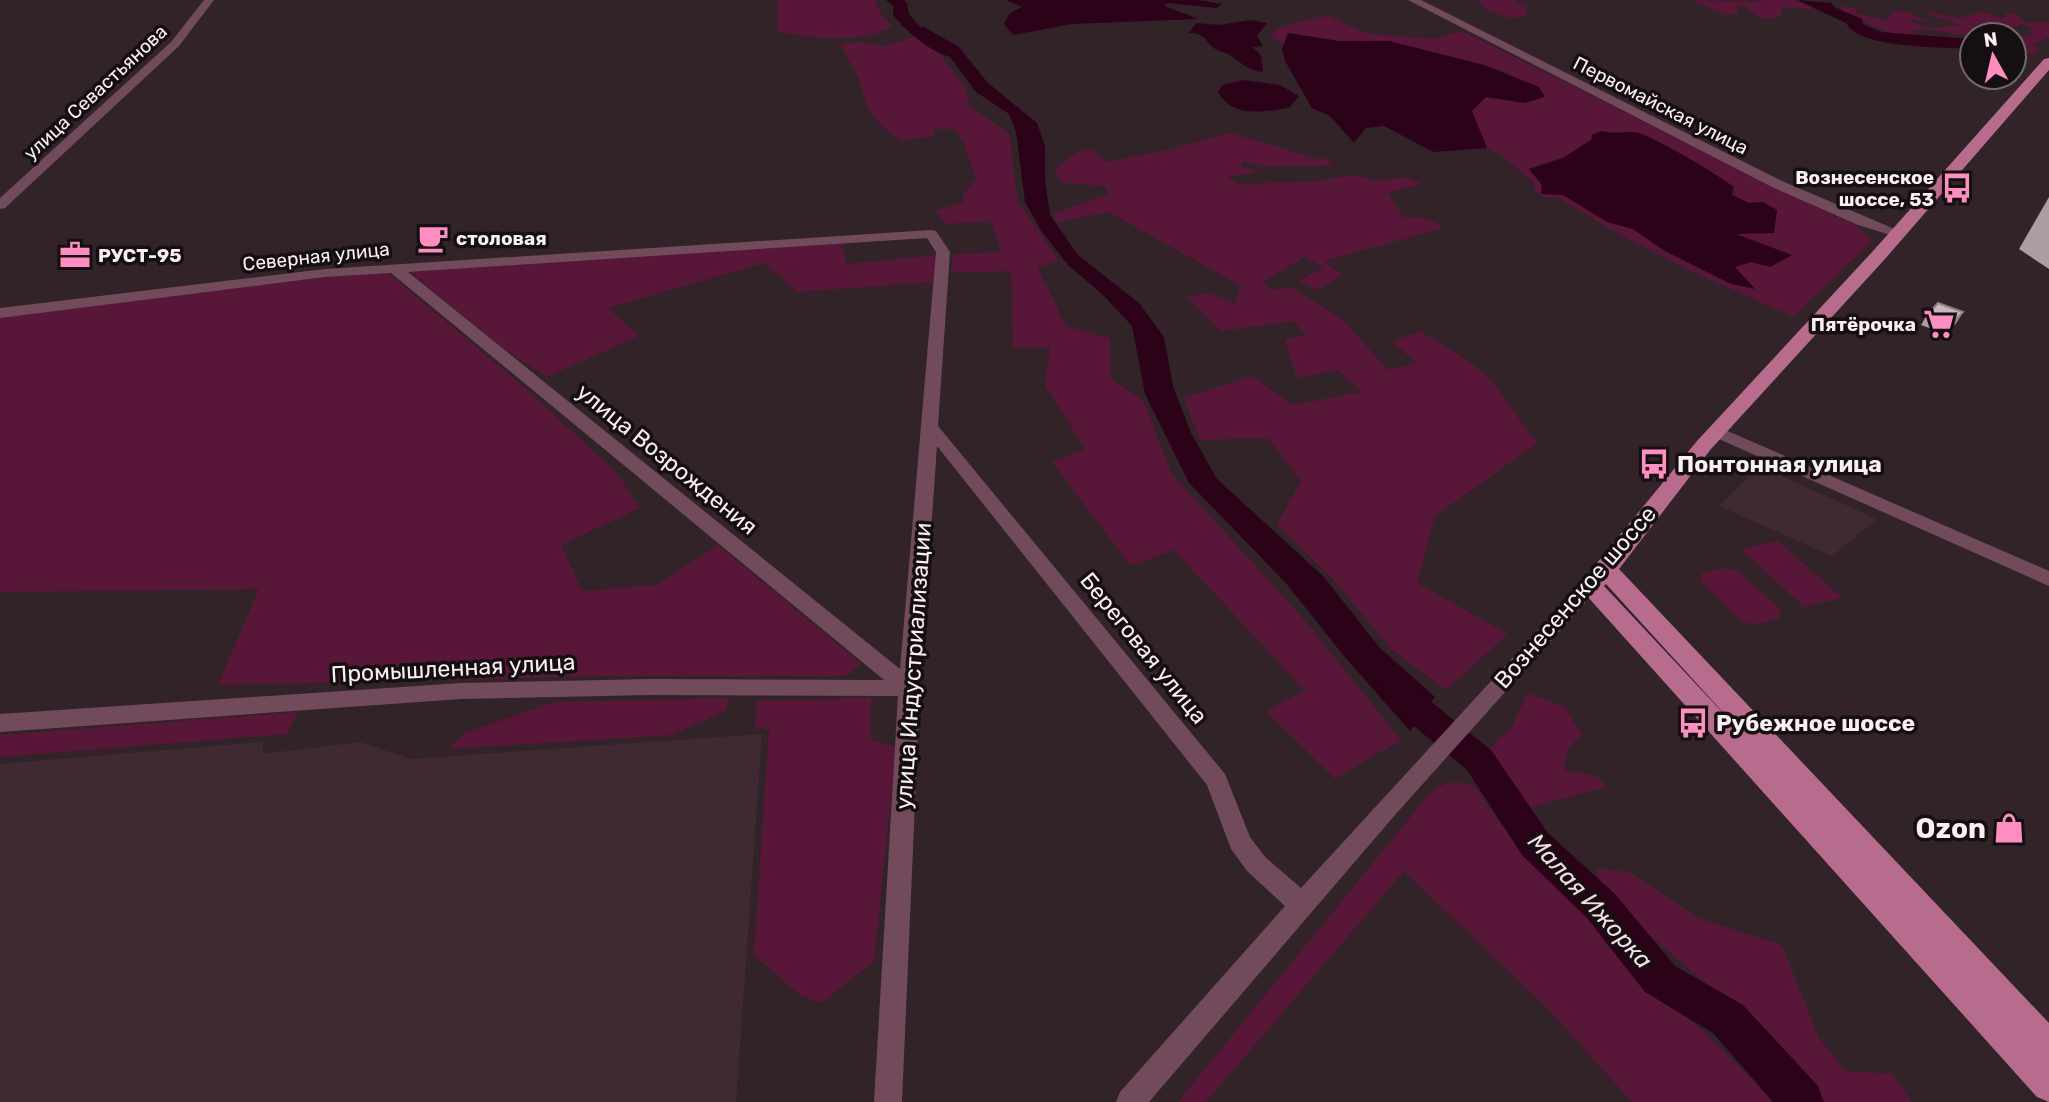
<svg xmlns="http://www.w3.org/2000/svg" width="2049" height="1102" viewBox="0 0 2049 1102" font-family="Rubik,sans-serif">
  <rect width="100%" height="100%" fill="#322329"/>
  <g fill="#3f2a33">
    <path d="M1759,466l118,53 -45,37 -113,-50z"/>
    <path d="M762,734l-26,368h-736v-338l263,-22v12l97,-12 51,17z"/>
  </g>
  <g fill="#581738" fill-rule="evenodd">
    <path d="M778,0h97l8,18 11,9c-10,1 -17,7 -26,8 -28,6 -62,2 -91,-3z"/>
    <path d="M1473,0h43l-1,3 13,3 -4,4 4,5c-16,8 -29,-2 -44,-6l-1,-6z"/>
    <path d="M1690,0l69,2 2,-2h39l20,7 -10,2 -28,-2 -2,2 3,5c-14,10 -28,4 -37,-8h-9l2,7 -14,1z"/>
    <path d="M1843,6l14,3 -1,3 2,2 27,6 6,-4 1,-5 16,1 21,10 -17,-2 1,3 20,5 27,-3 -30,-10 -1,-3 30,6 24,-6 21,7 2,-6c14,-1 11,5 20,9l23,1v14l-15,7 4,6 -5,5 -19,-4v-15l18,-1 -2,-4 2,-4 -11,-3c-20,11 -24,3 -42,-1l-7,5 2,5 -20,1 -27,-5 -16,1 9,6 -3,1c-35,-1 -48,-17 -79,-24z"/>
    <path d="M1328,16l41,18 67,5 26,-8 349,174 45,20 16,16 -79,76 -102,-46 -81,-42 -51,-31 -16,-1 -7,-5 -2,-9 -30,-26 -17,-9 -16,-37 15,-14 38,6 -12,-28 -28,-10 -95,-24h-50l-50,-8 -5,11 -15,-8c16,-15 37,-14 59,-20zM1601,131l14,4 20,-3 97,63 17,8 14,-1 -30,31 58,22 -21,12 -19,-5 -17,5 -3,17 -66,-33 -32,-22 -26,-7 -45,-28h-21l1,-9 -13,-16 34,-11 29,-18v-6z"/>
    <path d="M915,37l23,15 29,37 1,17 41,27 9,69 41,59 -22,6 29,59 44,12v40l34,23 27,72 130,143 100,124 -66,39 -69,-68 39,-20 -131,-141 -43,16 -79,-104 33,-13 -40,-64 5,-37 -37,-1 -2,-76 -60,2 2,-19 49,-2 -12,-31 -45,3 -9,-13 27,-9v-8l13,-15 -13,-38 -9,-12h-20l-2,8 -31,3 -16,-11 -17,-20 -9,-30 -19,-35 20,-2 24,4z"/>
    <path d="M1229,133l51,14 33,12h15l5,6 -70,1 -20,-5 -2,5 18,6 -32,5 13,7 80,-3 31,-6 26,5 32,-2 13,6 -34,9 15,24 26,2 15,9 -120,33 18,14 -24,15 -20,-9 26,-14 -19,-10 -41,24 6,9 21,-3 52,33 45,50 29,-7 -25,-21 28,-11c26,17 61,34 79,59 15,19 22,35 39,53l-103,73 -18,67 91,51 -62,56 -55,-41 -58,-70 -56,-54 24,-44 -33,-43 -68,2 -16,-42 68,-22 41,29 69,-13 -25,-22 -40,8 -12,-38 21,-5 -13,-14 -72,10 -35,-34 23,-4 26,11 6,-18 -132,-74 -52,10 -5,-8 57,-20 -5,-8 -42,-3 -8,-12 22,-19 16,-2 14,12 66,-13z"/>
    <path d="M842,242l4,22 91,-9 -2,27 -138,10 -32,-29 -157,45 31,28 -92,41 -48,-32 -89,-73z"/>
    <path d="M388,273l136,114 92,85 24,36 -79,37 21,46 75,-6 61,-40 143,119 -15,12h-235l-393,9 41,-96 -259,3v-275l326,-40z"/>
    <path d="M1778,541l64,57 -38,9 -63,-58z"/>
    <path d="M1724,568l16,4 40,38 -1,9 -22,5 -10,-1 -8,-4 -38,-37 1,-9z"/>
    <path d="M1528,693l37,14 17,28 -14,13 -4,22 34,6 8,11 -77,21 -40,-59 22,-21z"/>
    <path d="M730,698l-5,13 -53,24 -224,14 16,-16 90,-31z"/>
    <path d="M871,698v42l25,7 -22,214 -53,42 -21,-8 -46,-40 15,-226 -14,-1 1,-27z"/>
    <path d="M298,712l-11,22 -287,23v-22z"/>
    <path d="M1446,783h18l11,4 26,38 90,93 50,65 60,46 66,66 3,7h-138l-83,-92 -145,-139 -198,231h-28l252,-309z"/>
    <path d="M1596,868l34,4 68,46 84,27 37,93 27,33 47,3 18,28h-88l-54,-65 -136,-116 -34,-37z"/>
  </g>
  <g fill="#2c0218">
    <path d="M1006,0h193l23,4 -6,4 -48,-5 -4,3 35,13 -127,5 -59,11 -9,-11 5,-10 13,-7z"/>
    <path d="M1251,20l16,3 -10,13 6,10 -11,1 9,8 2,17c-16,-1 -23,-11 -35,-18 -4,-2 -8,-2 -11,-4 -12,-7 -11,-18 -28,-17l7,-10 23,2z"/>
    <path d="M922,26l37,21 29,36 49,40 8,23v34l5,35 28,40 61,48 25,34 9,49 18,47 26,46 107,98 55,70 56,50 -25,34 -66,-75 -59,-74 -96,-99 -44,-89 -13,-68 -29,-31 -35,-30 -26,-33 -17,-30 -9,-70 -7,-18 -33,-22 -32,-43 -25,-13z"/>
    <path d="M1288,33l51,8h50l95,24 55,22 6,10 -21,6 -38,-6 -14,14 15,37 -54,4 -49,-26 -18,2 -12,15 -24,-27 -18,-8 -27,-47 -3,-12z"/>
    <path d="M1244,80l36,5 19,11 -10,12c-24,4 -58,10 -71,-16l4,-7z"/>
    <path d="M1601,131c12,3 21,1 33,1 16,2 85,43 100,55l-2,8 17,8 14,-1 14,8 -3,23 -38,1 56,21 -22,12 -19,-5 -16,5 20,22 -24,-5 -66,-33 -32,-22 -26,-7 -44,-27 -22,-1 1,-9 -13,-16 34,-11 28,-18 1,-5z"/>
  </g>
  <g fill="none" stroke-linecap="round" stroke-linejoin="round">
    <g fill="#2c0218" fill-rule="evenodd">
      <path d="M886,0h18l3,3 2,11 11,13 39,22 2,4 -2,4c-19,4 -55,-27 -66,-42l1,-8z"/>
      <path d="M1797,0l35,3 2,4 28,12 1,5 18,8 91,7v10c-29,-2 -113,0 -126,-26z"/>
      <path d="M1392,676l12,4 87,70 57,83 67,61 60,72 68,39 75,81 6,16h-51l-60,-69 -68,-41 -58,-74 -65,-63 -55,-85 -87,-72 -5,-9 5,-9z"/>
    </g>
    <g fill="#714b5b" fill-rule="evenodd">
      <path d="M204,0h10l-35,46 -174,162 -5,1v-11l171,-156z"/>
      <path d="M1408,0h13l361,181 122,52 -7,4 -39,-12 -86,-38z"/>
      <path d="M931,230l5,1 14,21 -12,174 287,348 25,63 15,20 36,31 282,-307h14l3,5 -205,229 -246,287h-33l4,-10 165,-186 -38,-35 -16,-22 -24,-64 -270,-339 -17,242 -18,414h-28l24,-406 -248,-1 -189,4 -461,33v-18l461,-31 189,-4 234,1 -493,-407 -66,4 -325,41v-10l325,-39zM927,238l9,14 -36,417 -492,-397z"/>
      <path d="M1716,426l333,145v15l-339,-151 -3,-4 3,-4z"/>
    </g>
    <path fill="#b86c8d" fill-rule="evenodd" d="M2049,58v12l-164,189 -174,190 -92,120 430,454v79l-12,-5 -459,-511 119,-145 176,-190 171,-192zM1606,584l134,147 -136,-145z"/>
  </g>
  <g fill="#ad9ca2">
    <path d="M2049,197v72l-30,-20z"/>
    <path d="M1963,312l-6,10 -11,12 -25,-9 6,-10z"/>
  </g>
  <path fill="#8d7f84" d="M1963,312l-6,10 -11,12 6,-10z"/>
  <path fill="#c9b5bc" stroke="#8d7f84" stroke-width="2" d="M1938,303l25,9 -11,12 -25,-9z"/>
  <defs>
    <g id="bus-bare" transform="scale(2.415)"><path d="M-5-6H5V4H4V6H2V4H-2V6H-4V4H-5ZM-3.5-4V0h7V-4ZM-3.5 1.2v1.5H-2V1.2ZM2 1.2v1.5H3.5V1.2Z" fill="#fd8ebf" stroke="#150f11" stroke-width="2.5" paint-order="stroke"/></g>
    <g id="cafe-bare" transform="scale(2.415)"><path d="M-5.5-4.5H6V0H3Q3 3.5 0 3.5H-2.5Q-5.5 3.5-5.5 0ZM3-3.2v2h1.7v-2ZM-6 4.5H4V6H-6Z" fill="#fd8ebf" stroke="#150f11" stroke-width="2.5" paint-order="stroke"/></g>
    <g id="office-bare" transform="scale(2.415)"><path d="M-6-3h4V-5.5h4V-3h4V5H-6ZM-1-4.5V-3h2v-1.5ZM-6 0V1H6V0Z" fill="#fd8ebf" stroke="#150f11" stroke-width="2.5" paint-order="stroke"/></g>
    <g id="supermarket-bare" transform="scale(2.415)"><path d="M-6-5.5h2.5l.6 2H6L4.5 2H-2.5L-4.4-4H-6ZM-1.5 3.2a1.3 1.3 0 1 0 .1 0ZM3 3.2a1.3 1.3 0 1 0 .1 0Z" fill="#fd8ebf" stroke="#150f11" stroke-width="2.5" paint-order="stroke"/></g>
    <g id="shop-bare" transform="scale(2.415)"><path d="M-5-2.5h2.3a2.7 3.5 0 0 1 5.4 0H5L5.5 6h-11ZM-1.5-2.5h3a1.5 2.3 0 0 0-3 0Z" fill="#fd8ebf" stroke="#150f11" stroke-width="2.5" paint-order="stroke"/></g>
  </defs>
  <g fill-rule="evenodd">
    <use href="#bus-bare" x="1957" y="188"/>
    <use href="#cafe-bare" x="433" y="238"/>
    <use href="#office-bare" x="75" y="255"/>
    <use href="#supermarket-bare" x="1939" y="324"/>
    <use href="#bus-bare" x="1654" y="464"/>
    <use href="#bus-bare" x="1693" y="723"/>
    <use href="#shop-bare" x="2009" y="828"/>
  </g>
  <g text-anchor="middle" stroke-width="7" stroke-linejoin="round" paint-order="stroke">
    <g font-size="19" fill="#faeff3" stroke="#150f11">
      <text transform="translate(95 92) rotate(-43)" y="7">улица Севастьянова</text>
      <text transform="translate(1661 105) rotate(27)" y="7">Первомайская улица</text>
      <text transform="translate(316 256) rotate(-6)" y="7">Северная улица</text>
    </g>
    <g font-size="19" font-weight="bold" fill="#faeff3" stroke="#150f11" text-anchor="end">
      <text x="1934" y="184">Вознесенское<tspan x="1934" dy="22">шоссе, 53</tspan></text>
      <text x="456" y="245" text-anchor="start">столовая</text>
      <text x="98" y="262" text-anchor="start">РУСТ-95</text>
      <text x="1916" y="331">Пятёрочка</text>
    </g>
    <g font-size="23" fill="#faeff3" stroke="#150f11">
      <text transform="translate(667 459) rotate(39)" y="8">улица Возрождения</text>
      <text transform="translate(1575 597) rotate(-49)" y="8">Вознесенское шоссе</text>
      <text transform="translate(1144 648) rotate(51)" y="8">Береговая улица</text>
      <text transform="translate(913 666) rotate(-86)" y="8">улица Индустриализации</text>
      <text transform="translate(453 668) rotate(-3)" y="8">Промышленная улица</text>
    </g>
    <g font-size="23" font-weight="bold" fill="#faeff3" stroke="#150f11" text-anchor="start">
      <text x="1677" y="472">Понтонная улица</text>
      <text x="1716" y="731">Рубежное шоссе</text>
    </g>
    <g font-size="24" font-style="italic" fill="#f4dbe4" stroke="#150f11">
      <text transform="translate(1590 901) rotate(48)" y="8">Малая Ижорка</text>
    </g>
    <g font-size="28" font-weight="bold" fill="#faeff3" stroke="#150f11" text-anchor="end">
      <text x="1986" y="838">Ozon</text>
    </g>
  </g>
  <g transform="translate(1993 56) rotate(352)"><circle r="33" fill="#150f11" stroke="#71696b" stroke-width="2"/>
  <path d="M0-5L12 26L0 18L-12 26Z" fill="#fd8ebf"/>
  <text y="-10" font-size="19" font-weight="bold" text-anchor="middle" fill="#faeff3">N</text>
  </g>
</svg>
